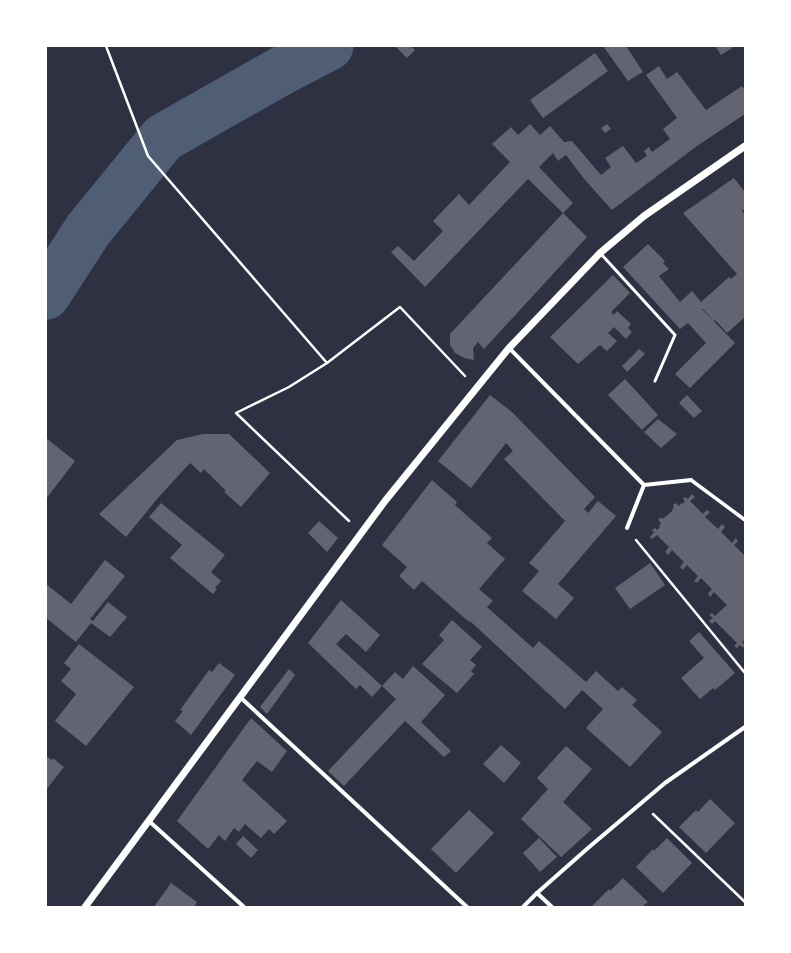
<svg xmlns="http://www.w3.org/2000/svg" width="791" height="953" viewBox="0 0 791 953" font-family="Montserrat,sans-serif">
  <rect width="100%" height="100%" fill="#2d3142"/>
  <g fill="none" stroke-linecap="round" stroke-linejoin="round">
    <path stroke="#4f5d75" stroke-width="49" d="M46,295l42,-65 75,-92 118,-67 48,-25"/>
  </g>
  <g fill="#626471">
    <path d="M398,46h13l4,4 -8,8 -11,-11z"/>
    <path d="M603,46h23l17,26 -15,9z"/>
    <path d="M715,46h20l-14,9z"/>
    <path d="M595,53l13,18 -65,47 -13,-18z"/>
    <path d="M659,66l8,13 10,-7 29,38 36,-24 3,4v24l-48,32 -85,64 -27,-30 -19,-25 -8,6 -5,-8 -14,14 34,36 -10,10 -35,-34 -103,108 -34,-35 7,-6 16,15 29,-30 -10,-10 26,-27 10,11 41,-43 -18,-18 19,-17 7,8 12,-11 10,11 10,-9 14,16 8,-1 29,34 10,-8 -6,-9 18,-12 13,17 11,-7 -3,-5 5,-4 3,5 18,-13 -7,-10 14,-11 -31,-43z"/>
    <path d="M607,124l4,5 -6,4 -4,-5z"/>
    <path d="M734,178l11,14v17l-3,2 3,4v102l-18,16 -12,-13 -1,1 -11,-12h-1l33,34 -45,45 -15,-14 31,-31 -18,-20 -8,6 -57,-62 25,-23 17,17 -2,2 6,6 -10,7 21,26 12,-11 9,11 28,-25 2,2 6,-5 -54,-61z"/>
    <path d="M563,213l24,24 -103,112 -6,-7 -5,6 1,12 -10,-2 -9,-5 -5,-8v-11z"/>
    <path d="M613,275l17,18 -19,19 3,3 3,-4 14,13 -3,4 4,4 -6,7 -12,-12 -6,6 9,8 -10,10 -7,-6 -22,19 -28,-27z"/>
    <path d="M639,349l6,5 -18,18 -5,-6z"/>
    <path d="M625,379l33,36 -16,15 -34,-35z"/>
    <path d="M490,395l22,17 83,85 -11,12 4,4 10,-12 18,15 -58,68 16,14 -18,21 -34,-28 17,-20 -10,-8 36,-42 -61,-62 9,-8 -7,-8 -35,45 -33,-27z"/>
    <path d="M687,395l15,16 -8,7 -15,-15z"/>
    <path d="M658,419l19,15 -16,14 -17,-16z"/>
    <path d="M203,434h26l41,39 -29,34 -17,-15 2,-1 -22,-22 -3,4 -11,-10 -33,36 -31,38 -27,-23 78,-74z"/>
    <path d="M46,438l29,23 -29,38z"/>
    <path d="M432,480l25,22 -2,3 37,33 -5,5 18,16 -26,30 14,12 -6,6 46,41 6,-7 47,41 10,-11 22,20 4,-4 15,13 -5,5 30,27 -32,35 -44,-39 17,-19 -21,-19 -17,19 -95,-88 -1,1 -47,-41 -8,9 -15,-14 8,-9 -25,-22z"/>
    <path d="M692,494l3,3 -5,4 13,13 4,-4 3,2 -5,5 13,12 4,-5 3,3 -4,5 11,11 4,-5 2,3 -4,4 11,11v83l-3,3 3,3 -2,3 -3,-3 -3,3 -3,-2 3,-3 -22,-22 -3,3 -3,-3 4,-3 -4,-3 3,-2 3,3 12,-11 -13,-13 -4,5 -2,-3 4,-5 -11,-11 -4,5 -3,-2 4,-5 -11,-11 -4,5 -3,-3 4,-5 -12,-12 -4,5 -3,-3 4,-5 -12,-12 -5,4 -2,-2 4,-5 -2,-2 3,-2 2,2 3,-3 -1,-1 2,-3 -3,-3 3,-3 1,2 3,-2 7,-6 2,-5 -1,-1 3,-2 3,3 2,-3 1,1 3,-3 -2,-2 2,-2 3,2z"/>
    <path d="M161,503l64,52 -14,17 10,9 -6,7 2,1 -4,5 -43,-36 12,-13 -33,-28z"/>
    <path d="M319,521l19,17 -11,14 -19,-19z"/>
    <path d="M105,560l20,16 -35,43 3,2 15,-19 19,15 -17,20 -19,-14 -15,19 -30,-24v-34l25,20z"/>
    <path d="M650,563l15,22 -35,24 -15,-21z"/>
    <path d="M341,600l39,35 -14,17 -20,-18 -10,10 46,42 13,-14 8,7 10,-13 32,29 -24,27 30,29 -7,6 -39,-36 -61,65 -16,-15 68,-72 -14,-13 -10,11 -12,-12 -4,4 -48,-46z"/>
    <path d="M452,620l30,27 -12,13 6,5 -5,6 3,3 -17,19 -35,-29 22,-24 -5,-5z"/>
    <path d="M699,632l36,41 -20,17 -2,-2 -13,11 -19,-21 23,-20 -15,-17z"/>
    <path d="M79,644l55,43 -48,59 -31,-25 21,-27 -15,-13 10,-12 -7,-6z"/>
    <path d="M219,663l16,12 -44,60 -16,-14 8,-10 -3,-1 29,-40 3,2z"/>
    <path d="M289,669l6,6 -28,39 -7,-7z"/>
    <path d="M251,718l36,33 -15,21 -15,-11 -15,19 45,41 -13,13 -5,-5 -8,9 -16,-14 -6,8 -5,-4 -9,13 -6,-6 -11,14 -31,-28z"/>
    <path d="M501,745l20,18 -17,20 -21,-19z"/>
    <path d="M566,746l26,23 -29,33 29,27 -31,28 -40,-38 27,-30 -11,-11z"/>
    <path d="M46,756l6,4 1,-2 11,9 -18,23z"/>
    <path d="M710,799l25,24 -29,30 -27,-26 17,-17 2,2z"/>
    <path d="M469,810l25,23 -38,40 -25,-24z"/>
    <path d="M243,836l15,14 -7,8 -15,-14z"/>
    <path d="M539,838l18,19 -17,15 -17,-19z"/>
    <path d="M667,838l25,25 -29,30 -27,-26 17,-18 1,2z"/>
    <path d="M623,878l25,24 -6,5 -50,-1 17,-17 1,2z"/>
    <path d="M171,883l26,19 -3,5h-40z"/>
  </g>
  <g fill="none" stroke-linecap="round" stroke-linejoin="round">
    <g stroke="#fff" stroke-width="2.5">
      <path d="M106,46l42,110 179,207"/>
      <path d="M349,521l-113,-108 53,-26 38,-24 73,-56 65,69"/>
      <path d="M636,540l109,133"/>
      <path d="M653,814l92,88"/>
    </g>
    <path stroke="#fff" stroke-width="3" d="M601,254l74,81 -20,46"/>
    <path stroke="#fff" stroke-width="3.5" d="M691,480l54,40"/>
    <g stroke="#fff" stroke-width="4">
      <path d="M509,348l135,137"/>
      <path d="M627,528l17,-43 47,-5"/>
      <path d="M240,697l227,210"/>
      <path d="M149,821l95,86"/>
      <path d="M537,893l51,-45 77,-65 80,-56"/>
      <path d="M523,907l14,-14 15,14"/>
    </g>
    <path stroke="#fff" stroke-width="7" d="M85,907l300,-406 124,-153 91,-95 44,-37 101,-70"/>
  </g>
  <rect width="791" height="953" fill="none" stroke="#ffffff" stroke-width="94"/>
</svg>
